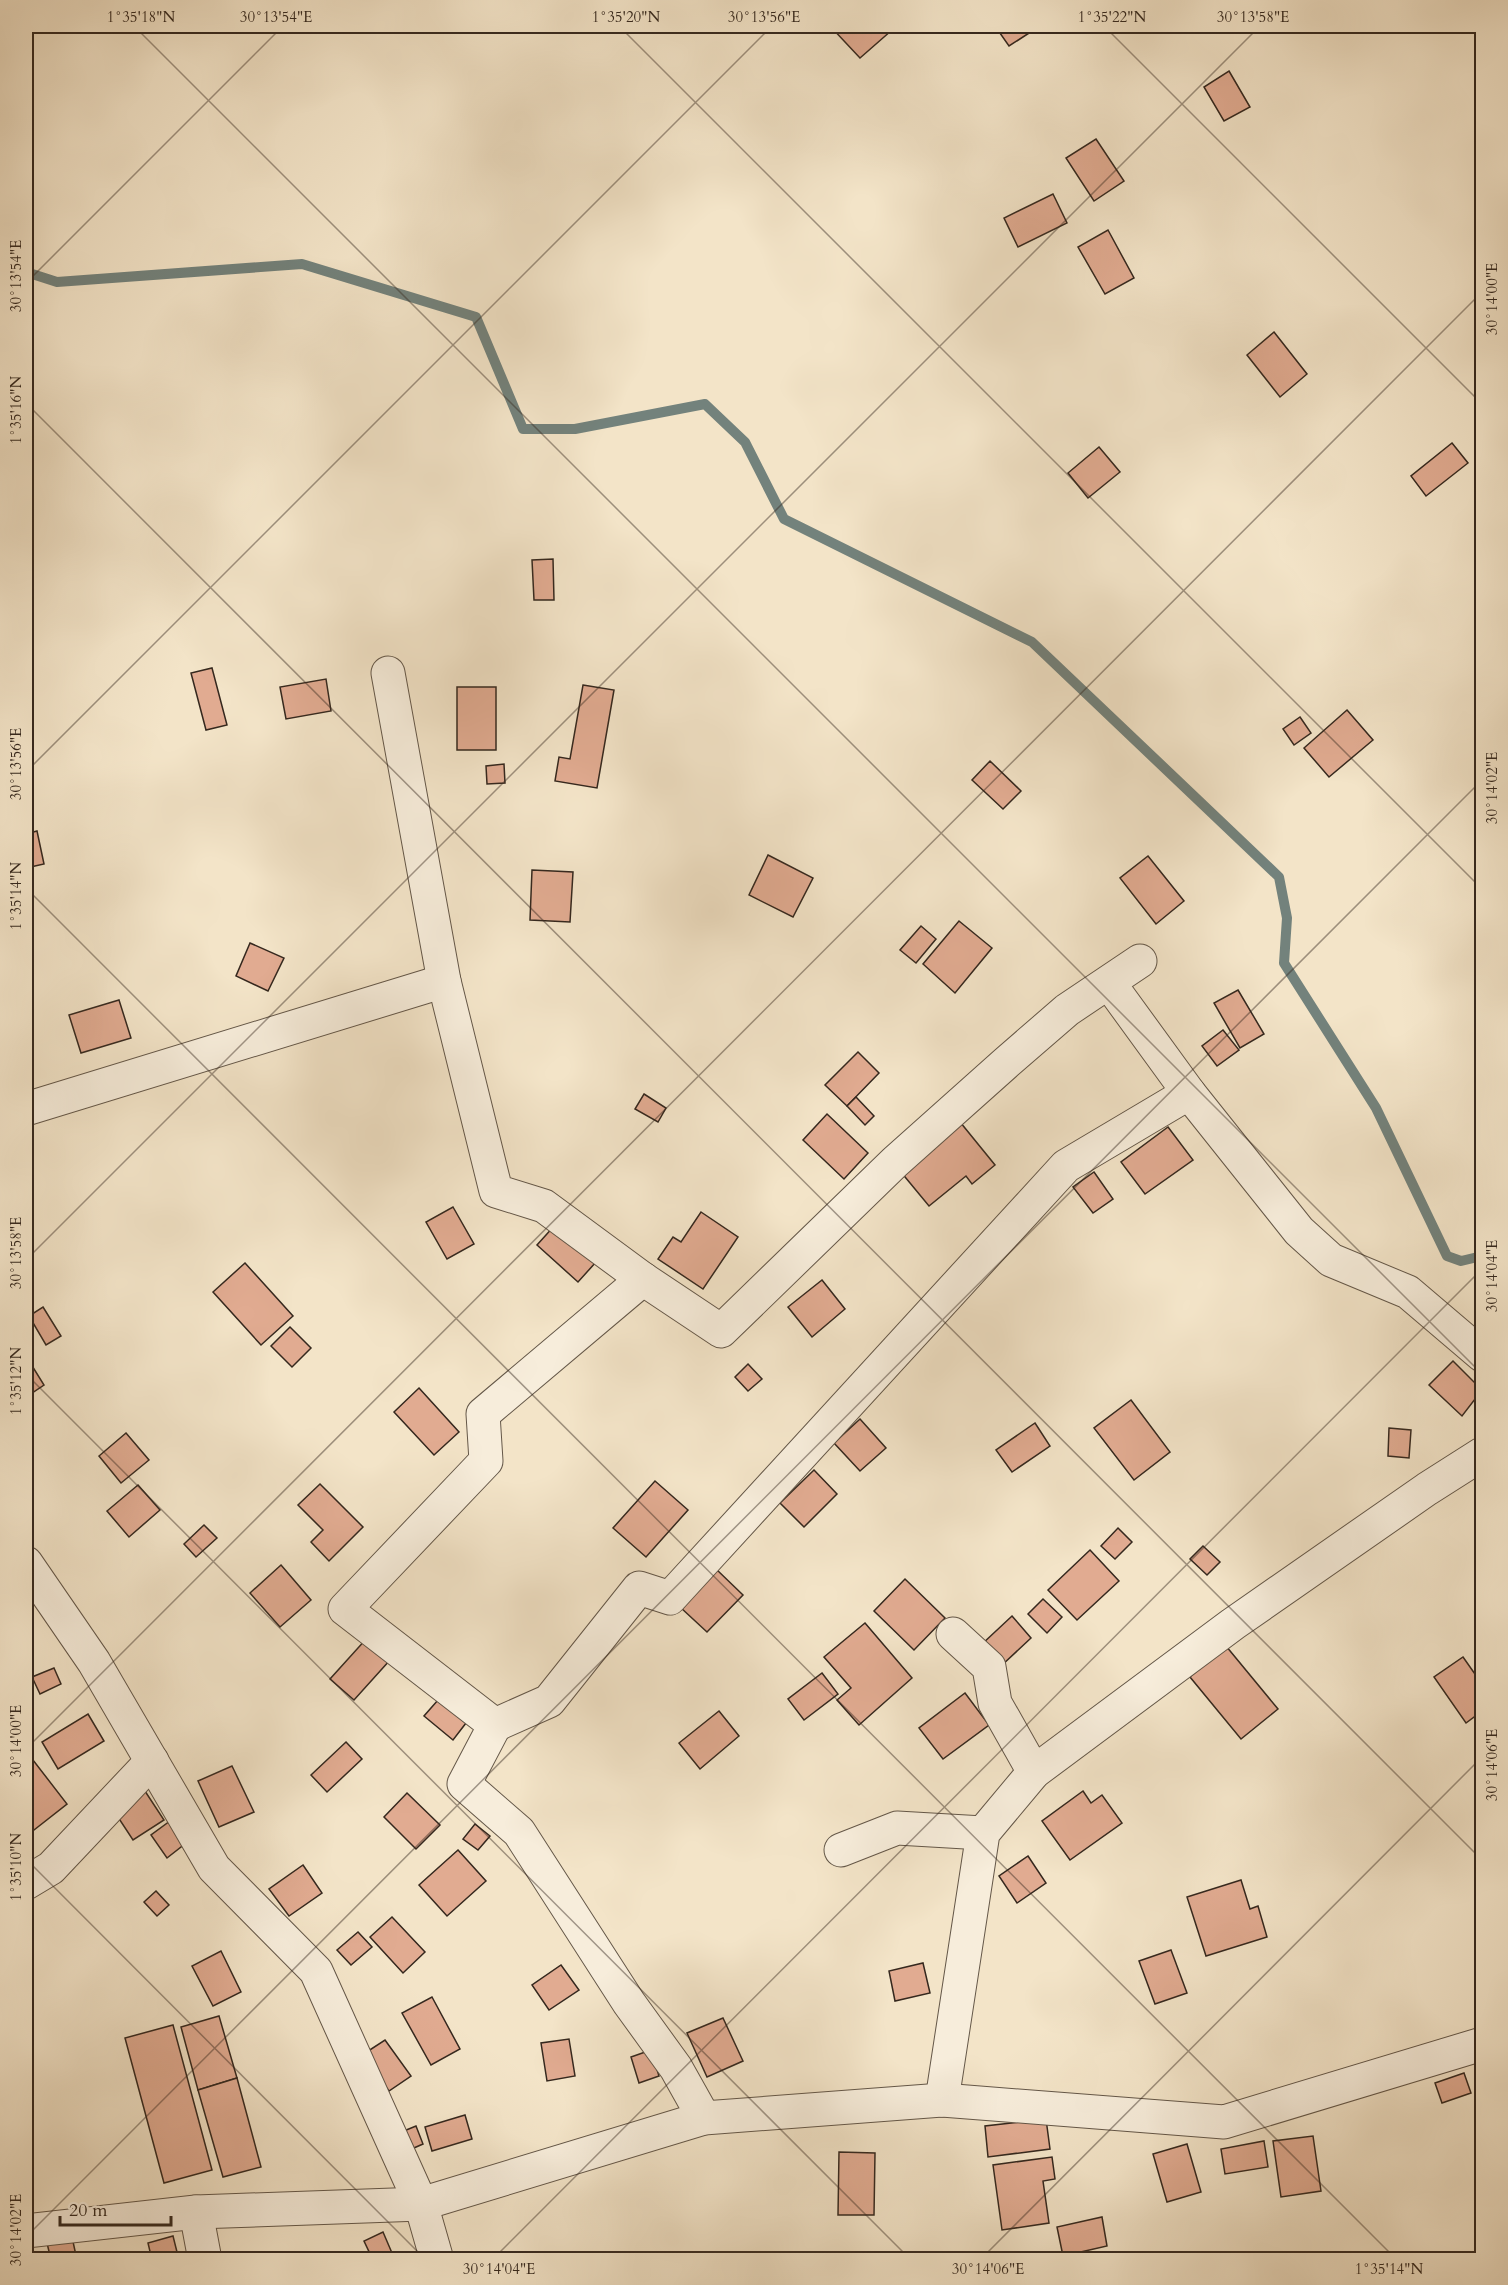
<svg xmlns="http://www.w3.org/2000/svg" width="1508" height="2285" viewBox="0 0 1508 2285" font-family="Cardo,serif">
  <rect width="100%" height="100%" fill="#f3e4c8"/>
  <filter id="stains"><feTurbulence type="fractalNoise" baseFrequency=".00333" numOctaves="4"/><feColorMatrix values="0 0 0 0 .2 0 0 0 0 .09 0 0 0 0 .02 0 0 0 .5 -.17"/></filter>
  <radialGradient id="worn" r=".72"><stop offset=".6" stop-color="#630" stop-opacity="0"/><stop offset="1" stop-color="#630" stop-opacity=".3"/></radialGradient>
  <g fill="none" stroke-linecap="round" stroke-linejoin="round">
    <path stroke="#73827c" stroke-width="10" d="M26,272l31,10 245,-18 174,53 47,112h52l130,-25 40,38 39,77 248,123 247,235 8,41 -3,45 92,145 71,148 14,5 21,-5"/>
  </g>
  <g fill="#e1ab91" stroke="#35281e" stroke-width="1.5">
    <path d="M830,26h58l4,4 -32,28z"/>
    <path d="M995,26h45l-31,20z"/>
    <path d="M1229,71l21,36 -26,14 -20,-34z"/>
    <path d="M1096,139l28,42 -30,20 -28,-43z"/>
    <path d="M1053,194l14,29 -49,24 -14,-29z"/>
    <path d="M1108,230l26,48 -29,16 -27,-47z"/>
    <path d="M1274,332l33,42 -27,23 -33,-42z"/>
    <path d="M1452,443l16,20 -42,33 -15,-20z"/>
    <path d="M1099,447l21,25 -32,26 -20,-25z"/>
    <path d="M553,559l1,41h-20l-2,-40z"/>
    <path d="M212,668l15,57 -21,5 -15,-57z"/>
    <path d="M326,679l5,32 -45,8 -6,-32z"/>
    <path d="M583,685l31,5 -17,98 -42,-7 4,-24 11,2z"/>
    <rect x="457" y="687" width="39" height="63"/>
    <path d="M1347,710l26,30 -44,37 -25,-29z"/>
    <path d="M1300,717l11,16 -17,12 -11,-16z"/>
    <path d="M990,761l31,30 -18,18 -31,-29z"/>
    <path d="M504,764l1,19 -18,1 -1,-18z"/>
    <path d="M37,831l7,33 -18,4v-34z"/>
    <path d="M768,855l45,23 -20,39 -44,-22z"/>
    <path d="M1148,856l36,45 -28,23 -36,-46z"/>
    <path d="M532,870l41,2 -3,50 -40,-2z"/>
    <path d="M959,921l33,27 -37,45 -32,-29z"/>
    <path d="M921,926l15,13 -20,24 -16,-13z"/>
    <path d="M250,943l34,15 -16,33 -32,-15z"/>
    <path d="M1238,990l26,44 -24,14 -26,-45z"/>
    <path d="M119,1000l12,38 -50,15 -12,-38z"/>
    <path d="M1223,1030l16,20 -22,16 -15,-20z"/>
    <path d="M858,1052l21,21 -32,33 -22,-21z"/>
    <path d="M644,1094l22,14 -8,14 -23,-13z"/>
    <path d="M856,1097l18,19 -9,9 -18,-19z"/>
    <path d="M827,1114l41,39 -24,26 -41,-39z"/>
    <path d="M956,1117l39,48 -23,19 -6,-8 -37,30 -33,-40z"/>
    <path d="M1168,1127l25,33 -48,34 -24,-32z"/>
    <path d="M1094,1172l19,27 -20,14 -20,-26z"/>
    <path d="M453,1207l21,37 -27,15 -21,-37z"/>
    <path d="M701,1212l37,25 -35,52 -45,-30 15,-22 8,5z"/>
    <path d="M555,1225l41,37 -18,20 -41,-37z"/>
    <path d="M245,1263l48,53 -32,29 -48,-53z"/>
    <path d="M822,1280l23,29 -33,28 -24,-30z"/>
    <path d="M43,1307l18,29 -15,9 -17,-29z"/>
    <path d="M290,1327l21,21 -19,19 -21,-21z"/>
    <path d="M26,1356l18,29 -18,12z"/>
    <path d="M1453,1361l29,29 -20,26 -33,-31z"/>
    <path d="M748,1364l14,15 -14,12 -13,-14z"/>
    <path d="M419,1388l40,44 -25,23 -40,-43z"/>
    <path d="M1131,1400l39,52 -36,28 -40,-52z"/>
    <path d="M860,1419l26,29 -26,23 -26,-28z"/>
    <path d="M1035,1423l15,23 -38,26 -16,-22z"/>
    <path d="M1389,1428l22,2 -2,28 -21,-2z"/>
    <path d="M126,1433l23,27 -28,23 -22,-27z"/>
    <path d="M814,1470l23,24 -33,33 -24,-24z"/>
    <path d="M655,1481l33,29 -42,47 -33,-29z"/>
    <path d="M320,1484l43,43 -34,34 -18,-19 12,-12 -25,-25z"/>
    <path d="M138,1485l22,25 -31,27 -22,-26z"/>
    <path d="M204,1525l13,13 -21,19 -12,-13z"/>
    <path d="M1118,1528l14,14 -17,17 -14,-13z"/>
    <path d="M1203,1546l17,16 -13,13 -17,-16z"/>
    <path d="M1090,1550l29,31 -42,39 -29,-30z"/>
    <path d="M281,1565l30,35 -31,27 -30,-34z"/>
    <path d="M716,1569l27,26 -36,37 -27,-25z"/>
    <path d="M905,1579l40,39 -31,32 -40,-39z"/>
    <path d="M1043,1599l19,18 -15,16 -19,-19z"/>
    <path d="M1012,1616l19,22 -30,28 -20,-21z"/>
    <path d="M865,1623l47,55 -53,47 -22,-25 14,-12 -27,-31z"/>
    <path d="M367,1638l23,22 -36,40 -24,-21z"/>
    <path d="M1226,1646l52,63 -37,30 -51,-62z"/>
    <path d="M1463,1657l19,27v27l-16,12 -32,-46z"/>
    <path d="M54,1668l7,16 -21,10 -8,-17z"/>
    <path d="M822,1673l16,21 -34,26 -16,-21z"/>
    <path d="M965,1693l24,32 -46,34 -24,-31z"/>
    <path d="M438,1700l28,23 -13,17 -29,-24z"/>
    <path d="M719,1711l20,25 -39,33 -21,-26z"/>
    <path d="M88,1714l16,27 -46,28 -16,-27z"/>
    <path d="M346,1742l16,17 -35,33 -16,-17z"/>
    <path d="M26,1751l41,53 -33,26 -8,-11z"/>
    <path d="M232,1766l22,46 -35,15 -21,-46z"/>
    <path d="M141,1785l23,35 -31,20 -23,-35z"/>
    <path d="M1083,1791l8,12 11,-8 20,28 -52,37 -28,-39z"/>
    <path d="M407,1793l33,32 -24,24 -32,-32z"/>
    <path d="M170,1821l16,22 -19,15 -16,-23z"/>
    <path d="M475,1824l15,12 -12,14 -15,-11z"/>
    <path d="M458,1850l28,31 -39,35 -28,-31z"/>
    <path d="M1028,1856l18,27 -29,20 -18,-27z"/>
    <path d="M303,1865l19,28 -33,23 -20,-27z"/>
    <path d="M1241,1880l9,29 8,-3 9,31 -61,19 -19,-59z"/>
    <path d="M156,1891l13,14 -12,11 -13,-14z"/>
    <path d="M392,1917l33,35 -22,21 -33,-36z"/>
    <path d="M358,1932l14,15 -21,18 -14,-15z"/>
    <path d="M1171,1950l16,43 -32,11 -16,-43z"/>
    <path d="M221,1951l20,41 -28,14 -21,-40z"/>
    <path d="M923,1963l7,30 -35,8 -6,-30z"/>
    <path d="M561,1965l18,25 -30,20 -17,-25z"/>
    <path d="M432,1997l28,52 -29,16 -29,-52z"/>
    <path d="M219,2016l18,62 -39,12 -17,-63z"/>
    <path d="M723,2018l20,43 -36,16 -20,-44z"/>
    <path d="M173,2025l39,145 -48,13 -39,-145z"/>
    <path d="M569,2039l6,37 -28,5 -6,-38z"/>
    <path d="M385,2040l26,36 -22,15 -27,-36z"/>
    <path d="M651,2050l8,26 -20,7 -8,-26z"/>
    <path d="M1464,2073l7,20 -29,10 -7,-20z"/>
    <path d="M237,2078l24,89 -38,10 -25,-87z"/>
    <path d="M465,2115l7,24 -40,12 -7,-24z"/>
    <path d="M1046,2119l4,30 -62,8 -3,-31z"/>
    <path d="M416,2126l7,18 -16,7 -8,-18z"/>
    <path d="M1313,2136l8,55 -40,6 -8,-56z"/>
    <path d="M1264,2141l4,26 -43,7 -4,-25z"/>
    <path d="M1187,2144l14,48 -34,10 -14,-48z"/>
    <path d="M839,2152l36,1 -1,62h-36z"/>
    <path d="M1052,2157l3,22 -12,2 6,42 -47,7 -9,-65z"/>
    <path d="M1102,2217l5,29 -44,10 -6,-29z"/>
    <path d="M383,2232l9,21 -19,7 -9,-19z"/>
    <path d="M173,2236l6,24h-27l-4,-17z"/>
    <path d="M72,2237l5,23h-26l-4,-17z"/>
  </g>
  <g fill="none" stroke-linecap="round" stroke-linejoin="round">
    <g stroke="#645748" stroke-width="35">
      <g id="minor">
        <path d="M388,673l56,308 52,210 48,15 99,73 78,52 174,-169 112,-100 60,-52 73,-49"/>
        <path d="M1109,983l80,110 110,138 32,29 77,32 74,63"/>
        <path d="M26,1109l418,-128"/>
        <path d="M643,1279l-160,135 3,47 -141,148 150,116 -31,59 55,48 110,171 47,65 28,50"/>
        <path d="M26,1563l68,99 120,206 102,103 105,233 16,56"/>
        <path d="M953,1634l36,33 6,36 39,69"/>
        <path d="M495,1725l54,-24 90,-113 31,10 396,-432 123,-73"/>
        <path d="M841,1850l56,-22 86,5"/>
        <path d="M26,1883l25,-15 101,-107"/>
        <path d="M942,2100l41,-267 51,-61 199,-148 194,-135 55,-35"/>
        <path d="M196,2212l9,48"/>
        <path d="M26,2231l170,-19 225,-8 283,-86 238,-18 282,22 258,-78"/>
      </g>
    </g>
    <use href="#minor" stroke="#f7eddb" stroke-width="33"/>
  </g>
  <path fill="none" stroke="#35281e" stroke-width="1.5" stroke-opacity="0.45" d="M134,26l1348,1348M619,26l863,863M1104,26l378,378M26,283l257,-257M26,403l1456,1457M26,772l746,-746M26,888l1371,1372M26,1260l1234,-1234M26,1374l885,886M26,1749l1456,-1457M26,1859l400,401M26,2237l1456,-1457M492,2260l990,-991M980,2260l502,-503M1469,2260l13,-14"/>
  <rect width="1508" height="2285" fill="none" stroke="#f3e4c8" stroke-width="66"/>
  <path d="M60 2216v9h111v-9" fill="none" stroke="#35281e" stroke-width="3"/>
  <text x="69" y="2216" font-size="18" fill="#35281e" stroke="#f7eddb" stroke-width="4.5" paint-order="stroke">20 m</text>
  <rect x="33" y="33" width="1442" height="2219" fill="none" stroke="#35281e" stroke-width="2"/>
  <g font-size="15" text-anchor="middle" fill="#35281e">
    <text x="141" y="22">1°35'18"N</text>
    <text x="276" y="22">30°13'54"E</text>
    <text x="626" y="22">1°35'20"N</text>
    <text x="764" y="22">30°13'56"E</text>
    <text x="1112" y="22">1°35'22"N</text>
    <text x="1253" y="22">30°13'58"E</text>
    <text transform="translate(16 276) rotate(-90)" y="5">30°13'54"E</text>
    <text transform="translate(1492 299) rotate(-90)" y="5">30°14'00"E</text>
    <text transform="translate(16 410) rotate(-90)" y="5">1°35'16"N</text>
    <text transform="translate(16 764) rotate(-90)" y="5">30°13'56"E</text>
    <text transform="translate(1492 788) rotate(-90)" y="5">30°14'02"E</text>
    <text transform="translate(16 896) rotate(-90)" y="5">1°35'14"N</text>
    <text transform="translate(16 1253) rotate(-90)" y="5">30°13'58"E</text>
    <text transform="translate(1492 1276) rotate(-90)" y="5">30°14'04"E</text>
    <text transform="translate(16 1381) rotate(-90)" y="5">1°35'12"N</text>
    <text transform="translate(16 1741) rotate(-90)" y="5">30°14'00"E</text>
    <text transform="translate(1492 1765) rotate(-90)" y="5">30°14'06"E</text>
    <text transform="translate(16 1867) rotate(-90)" y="5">1°35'10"N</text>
    <text transform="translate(16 2230) rotate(-90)" y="5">30°14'02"E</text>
    <text x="499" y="2274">30°14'04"E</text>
    <text x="988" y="2274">30°14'06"E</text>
    <text x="1389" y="2274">1°35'14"N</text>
  </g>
  <rect width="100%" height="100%" filter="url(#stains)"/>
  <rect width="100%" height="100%" fill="url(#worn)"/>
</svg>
